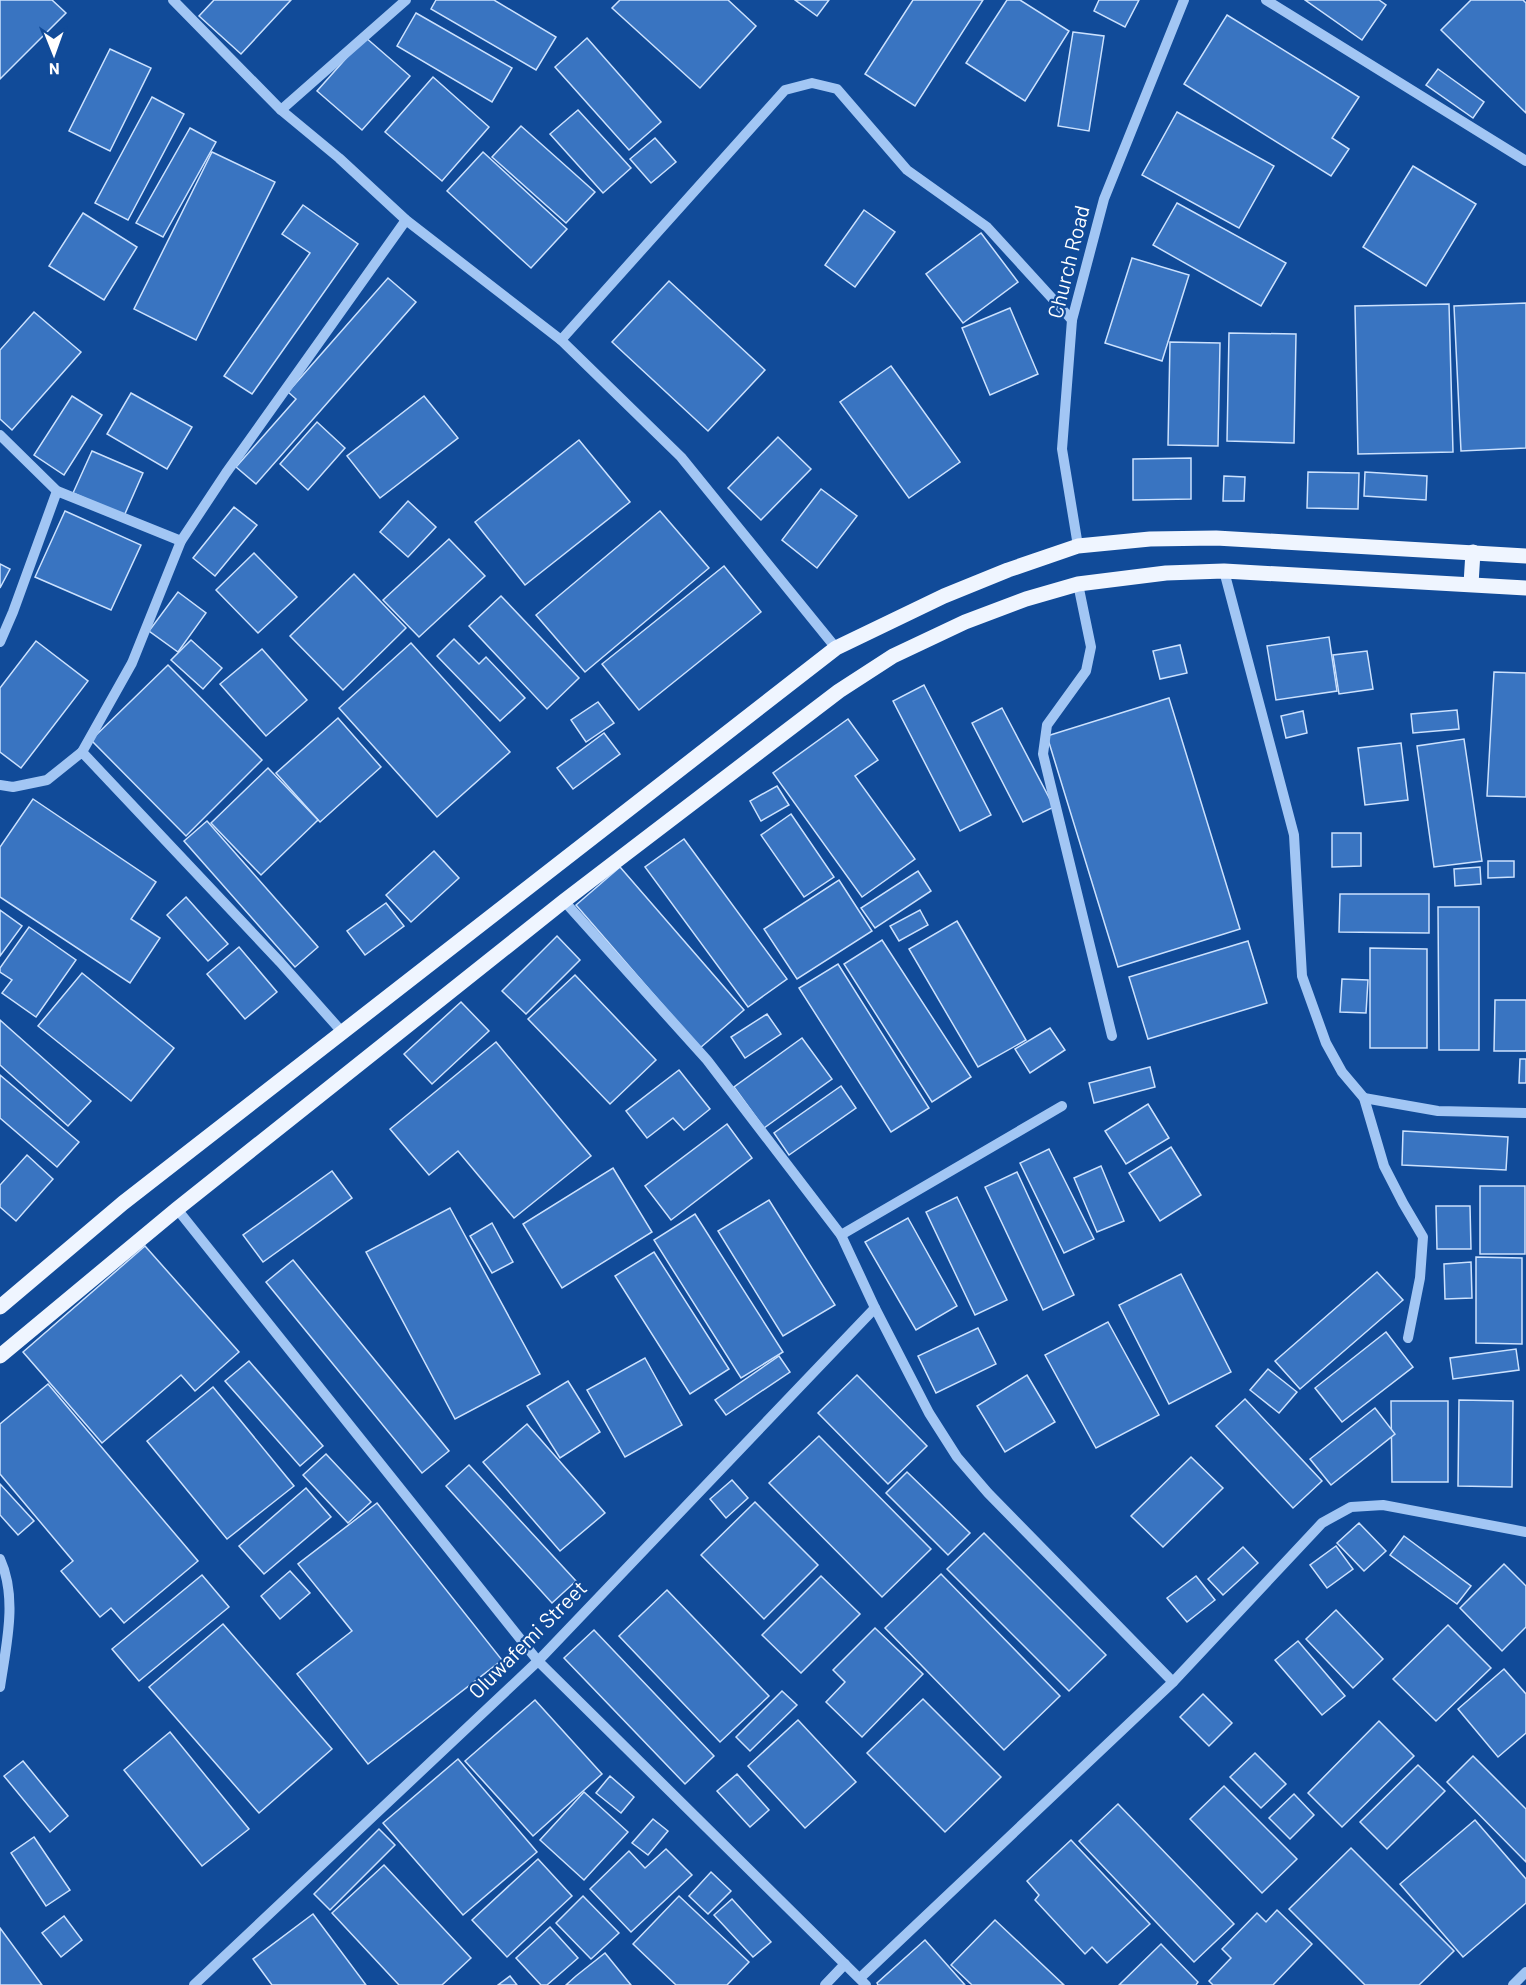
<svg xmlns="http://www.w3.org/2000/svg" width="1526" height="1985" viewBox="0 0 1526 1985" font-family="Barlow,sans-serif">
  <rect width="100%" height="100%" fill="#114b99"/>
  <g fill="#3974c1" stroke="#cbe1fe" stroke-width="1.5">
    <path d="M0,0h52l14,13 -66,66z"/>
    <path d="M214,0h77l-50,54 -42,-38z"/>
    <path d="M436,0h58l62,37 -20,33 -105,-61z"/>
    <path d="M620,0h108l28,26 -56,62 -88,-80z"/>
    <path d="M795,0h34l-12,16z"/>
    <path d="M913,0h70l-68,106 -50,-32z"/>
    <path d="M1007,0h13l49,31 -44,70 -59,-38z"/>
    <path d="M1099,0h40l-14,27 -31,-16z"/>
    <path d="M1305,0h74l7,5 -24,35z"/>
    <path d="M1471,0h52l3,3v110l-85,-83z"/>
    <path d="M416,13l96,55 -20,34 -95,-56z"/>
    <path d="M1227,15l132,82 -27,41 17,11 -18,27 -147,-92z"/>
    <path d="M1073,32l31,4 -15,95 -31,-5z"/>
    <path d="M365,37l45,39 -48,54 -45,-39z"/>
    <path d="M587,38l74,84 -32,28 -74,-83z"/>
    <path d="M110,49l41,19 -41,83 -41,-20z"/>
    <path d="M1438,69l46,33 -11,16 -47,-33z"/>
    <path d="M433,77l56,50 -47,54 -57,-49z"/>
    <path d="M152,97l32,17 -56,106 -33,-17z"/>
    <path d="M578,110l53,58 -28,25 -53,-59z"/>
    <path d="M1177,112l97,54 -35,62 -97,-53z"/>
    <path d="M521,126l74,66 -29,31 -74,-66z"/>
    <path d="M190,128l26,14 -53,95 -27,-14z"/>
    <path d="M655,138l21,24 -25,21 -21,-24z"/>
    <path d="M212,152l63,30 -79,158 -62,-31z"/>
    <path d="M483,152l84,77 -36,39 -84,-77z"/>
    <path d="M1413,166l63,38 -50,82 -63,-39z"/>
    <path d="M1177,203l109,60 -25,43 -108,-61z"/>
    <path d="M303,205l55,39 -106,150 -28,-18 86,-123 -28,-19z"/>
    <path d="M864,210l31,22 -40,55 -30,-22z"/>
    <path d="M83,213l54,34 -33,53 -55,-34z"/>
    <path d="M981,233l37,49 -55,41 -37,-49z"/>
    <path d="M1132,258l57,17 -27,86 -57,-18z"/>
    <path d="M388,278l28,24 -160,182 -20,-17 60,-68 -8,-7z"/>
    <path d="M669,281l96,89 -57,61 -96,-89z"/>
    <path d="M1526,303v145l-65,3 -7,-145z"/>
    <path d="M1449,304l4,148 -95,2 -3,-148z"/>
    <path d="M1010,308l28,66 -48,21 -28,-67z"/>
    <path d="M34,312l47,40 -69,78 -12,-11v-69z"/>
    <path d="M1229,333l67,1 -2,109 -67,-2z"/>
    <path d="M1170,342l50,1 -2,103 -50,-1z"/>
    <path d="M891,366l69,96 -51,36 -69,-96z"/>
    <path d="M131,393l61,34 -25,42 -60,-35z"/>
    <path d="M72,396l30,19 -38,60 -30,-20z"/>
    <path d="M424,396l34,42 -78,60 -33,-42z"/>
    <path d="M317,422l28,26 -37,42 -28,-26z"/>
    <path d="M778,437l33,32 -50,51 -33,-32z"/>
    <path d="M579,440l51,62 -105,83 -50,-63z"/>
    <path d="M92,451l51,22 -19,43 -51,-23z"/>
    <path d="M1191,458v41l-58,1v-41z"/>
    <path d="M1308,472l51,1 -1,36 -51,-1z"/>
    <path d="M1365,472l62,4 -1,24 -62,-4z"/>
    <path d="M1224,476l21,1 -1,24h-21z"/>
    <path d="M821,489l36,27 -40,52 -35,-28z"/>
    <path d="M408,501l28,26 -28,30 -28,-25z"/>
    <path d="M234,507l23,18 -42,51 -22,-18z"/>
    <path d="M65,511l76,34 -30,65 -76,-33z"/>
    <path d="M660,511l49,57 -124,104 -49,-57z"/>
    <path d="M449,539l36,37 -66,61 -36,-37z"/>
    <path d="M254,553l43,44 -39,36 -42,-43z"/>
    <path d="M0,564l10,5 -10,19z"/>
    <path d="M724,566l37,46 -122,98 -37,-46z"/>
    <path d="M354,574l52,54 -63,62 -53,-54z"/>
    <path d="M178,592l28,21 -28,39 -29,-21z"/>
    <path d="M501,596l78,82 -32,31 -78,-83z"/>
    <path d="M1329,637l8,54 -61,9 -9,-54z"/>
    <path d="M454,639l25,25 7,-7 39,41 -25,23 -63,-65z"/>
    <path d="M191,640l31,28 -19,21 -32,-29z"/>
    <path d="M36,641l52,40 -67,87 -21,-16v-64z"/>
    <path d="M411,643l99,109 -73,65 -98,-109z"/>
    <path d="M1180,645l7,28 -27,6 -7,-28z"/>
    <path d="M262,649l45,51 -41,36 -46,-52z"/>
    <path d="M1367,651l6,38 -34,5 -6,-39z"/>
    <path d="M168,665l94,95 -76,76 -95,-96z"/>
    <path d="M1494,672l32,1v124l-39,-1z"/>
    <path d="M924,685l67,130 -31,16 -67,-130z"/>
    <path d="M1169,698l71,231 -122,38 -71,-231z"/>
    <path d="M598,702l16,21 -28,19 -15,-22z"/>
    <path d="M1002,708l52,99 -31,15 -51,-99z"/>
    <path d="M1457,710l2,19 -46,4 -2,-19z"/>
    <path d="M1303,711l4,22 -21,5 -5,-22z"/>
    <path d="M338,718l43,49 -61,55 -44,-49z"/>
    <path d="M848,719l30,41 -23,16 60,83 -53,38 -89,-124z"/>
    <path d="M604,733l16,21 -47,35 -16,-21z"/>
    <path d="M1464,739l18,122 -48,6 -17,-121z"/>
    <path d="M1401,743l7,57 -43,5 -7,-57z"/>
    <path d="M268,768l50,52 -57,55 -50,-52z"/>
    <path d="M777,786l12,19 -28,16 -11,-20z"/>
    <path d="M33,799l123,83 -25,37 29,19 -30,45 -130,-86v-50z"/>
    <path d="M791,814l43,63 -30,20 -43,-62z"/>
    <path d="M207,821l111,126 -23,20 -111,-126z"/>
    <path d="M1332,833h29v33l-29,1z"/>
    <path d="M684,839l103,140 -39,28 -103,-140z"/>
    <path d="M434,851l25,27 -48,44 -25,-27z"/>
    <path d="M1488,861h26v16l-26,1z"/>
    <path d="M620,867l124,143 -44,38 -124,-143z"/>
    <path d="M1480,867l1,17 -26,2 -1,-17z"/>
    <path d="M918,871l13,20 -56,37 -14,-20z"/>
    <path d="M839,880l33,51 -75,48 -33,-50z"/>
    <path d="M1340,894h89v39l-90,-1z"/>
    <path d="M186,897l42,47 -20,17 -41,-46z"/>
    <path d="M386,903l18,23 -39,29 -18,-24z"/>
    <path d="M1438,907h41v143h-40z"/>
    <path d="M0,910l22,16 -22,30z"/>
    <path d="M920,910l8,15 -29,16 -9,-15z"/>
    <path d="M957,921l69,119 -48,27 -69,-118z"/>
    <path d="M29,927l47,33 -40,57 -34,-24 10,-13 -12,-8v-4z"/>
    <path d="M557,936l23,24 -54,54 -24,-23z"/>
    <path d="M882,940l89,137 -39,25 -88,-138z"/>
    <path d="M1248,941l19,62 -119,36 -19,-62z"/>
    <path d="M239,947l38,45 -32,27 -38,-45z"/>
    <path d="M1370,948l57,1v99h-57z"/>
    <path d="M838,964l91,144 -38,24 -92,-144z"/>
    <path d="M82,973l92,75 -43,53 -93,-75z"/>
    <path d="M575,975l81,85 -46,44 -82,-85z"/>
    <path d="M1342,979l26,1 -2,33 -26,-1z"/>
    <path d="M1495,1000h31v51h-32z"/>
    <path d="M461,1002l28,29 -57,53 -28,-30z"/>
    <path d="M767,1014l14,20 -36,24 -14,-21z"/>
    <path d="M0,1020l91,81 -23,25 -68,-61z"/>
    <path d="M1050,1028l15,22 -35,23 -15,-24z"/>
    <path d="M802,1038l30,41 -68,49 -30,-41z"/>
    <path d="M496,1042l95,114 -77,62 -56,-67 -29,24 -39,-46z"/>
    <path d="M1520,1059h6v24h-7z"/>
    <path d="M1150,1067l5,20 -61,16 -5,-20z"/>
    <path d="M679,1070l31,39 -26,21 -11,-12 -26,20 -21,-27z"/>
    <path d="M0,1075l79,67 -22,25 -57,-49z"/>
    <path d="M841,1086l15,22 -67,47 -15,-22z"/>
    <path d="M1148,1104l21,34 -43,26 -21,-33z"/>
    <path d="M727,1124l25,34 -81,62 -26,-34z"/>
    <path d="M1403,1131l105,6 -2,33 -104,-5z"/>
    <path d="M1171,1147l30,48 -41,26 -31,-48z"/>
    <path d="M1049,1149l45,90 -30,14 -44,-90z"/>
    <path d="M27,1155l26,24 -37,42 -16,-14v-22z"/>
    <path d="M1101,1166l23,55 -27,11 -23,-54z"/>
    <path d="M613,1168l39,64 -90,56 -39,-64z"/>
    <path d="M332,1171l20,27 -89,64 -20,-27z"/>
    <path d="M1017,1172l57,123 -31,15 -58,-123z"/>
    <rect x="1480" y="1186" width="45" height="68"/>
    <path d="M957,1197l50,103 -32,15 -49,-103z"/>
    <path d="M769,1200l66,105 -52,31 -65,-105z"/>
    <path d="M1436,1206h34l1,43h-34z"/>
    <path d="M450,1208l90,166 -85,45 -89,-167z"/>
    <path d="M695,1214l88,138 -42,26 -87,-138z"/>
    <path d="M908,1218l49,88 -41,24 -51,-88z"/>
    <path d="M492,1223l21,39 -21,11 -22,-37z"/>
    <path d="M145,1246l94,106 -44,39 -14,-16 -79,68 -79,-91z"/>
    <path d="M654,1252l75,117 -39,25 -75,-118z"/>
    <path d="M1476,1257l46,1v86l-46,-1z"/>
    <path d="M293,1260l156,191 -27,22 -156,-191z"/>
    <path d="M1471,1262l1,36 -27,1 -1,-35z"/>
    <path d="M1377,1272l26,28 -103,89 -25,-28z"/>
    <path d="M1181,1274l50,98 -62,32 -50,-99z"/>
    <path d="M1108,1322l51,93 -63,33 -51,-93z"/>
    <path d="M978,1328l18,36 -60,29 -18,-37z"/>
    <path d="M1386,1332l27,35 -71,55 -27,-34z"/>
    <path d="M1516,1349l3,21 -66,9 -3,-21z"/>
    <path d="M779,1356l11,16 -64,43 -11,-15z"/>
    <path d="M645,1358l37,67 -57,32 -38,-67z"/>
    <path d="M249,1361l74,85 -23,20 -75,-85z"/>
    <path d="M1268,1369l29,23 -18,21 -29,-23z"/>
    <path d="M857,1375l70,71 -39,38 -70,-71z"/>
    <path d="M1027,1375l28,47 -50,30 -28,-46z"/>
    <path d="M568,1381l32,51 -40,26 -33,-52z"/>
    <path d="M48,1384l150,177 -74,62 -13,-15 -11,9 -39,-46 12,-10 -73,-87v-50z"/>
    <path d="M213,1387l81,99 -67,53 -80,-98z"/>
    <path d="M1245,1399l77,82 -29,27 -77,-82z"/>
    <path d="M1459,1400l54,1 -1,86 -54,-1z"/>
    <path d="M1391,1401h57v81h-56z"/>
    <path d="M1375,1408l20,26 -64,51 -21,-26z"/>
    <path d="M527,1424l78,89 -45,38 -77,-89z"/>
    <path d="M819,1436l112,113 -49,48 -113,-114z"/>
    <path d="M326,1454l45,48 -23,21 -45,-48z"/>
    <path d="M1191,1457l32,31 -60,59 -32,-31z"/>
    <path d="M469,1465l107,116 -24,22 -106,-117z"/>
    <path d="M907,1472l63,61 -22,22 -62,-62z"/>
    <path d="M732,1480l16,18 -22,20 -16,-19z"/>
    <path d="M0,1484l34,37 -16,14 -18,-20z"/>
    <path d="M306,1488l25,29 -67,57 -25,-28z"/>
    <path d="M755,1502l63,63 -54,54 -63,-64z"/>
    <path d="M377,1503l125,157 -134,104 -71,-90 55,-43 -54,-67z"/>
    <path d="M1359,1523l27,28 -22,20 -27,-28z"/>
    <path d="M984,1533l122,122 -37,36 -122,-122z"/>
    <path d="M1404,1536l67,50 -14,18 -67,-49z"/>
    <path d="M1336,1546l17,23 -26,19 -17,-23z"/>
    <path d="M1243,1547l15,16 -35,32 -15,-16z"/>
    <path d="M1504,1564l22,22v41l-24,24 -42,-43z"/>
    <path d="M290,1571l20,22 -30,26 -19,-23z"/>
    <path d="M941,1574l119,122 -56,54 -119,-122z"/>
    <path d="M202,1575l27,32 -90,74 -27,-32z"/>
    <path d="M821,1576l39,38 -59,59 -39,-38z"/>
    <path d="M1196,1576l19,24 -28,22 -20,-24z"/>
    <path d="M667,1590l102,106 -49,46 -101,-106z"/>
    <path d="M1336,1610l47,49 -30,29 -47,-49z"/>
    <path d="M223,1624l109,125 -73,64 -110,-126z"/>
    <path d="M1448,1625l43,43 -55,53 -43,-42z"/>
    <path d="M875,1628l48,46 -61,63 -36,-35 19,-20 -12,-12z"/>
    <path d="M594,1630l120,126 -29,28 -121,-126z"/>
    <path d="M1298,1641l47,55 -23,19 -47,-55z"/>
    <path d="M1504,1669l22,25v39l-28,24 -40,-48z"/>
    <path d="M782,1691l15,14 -47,46 -14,-14z"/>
    <path d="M1203,1694l29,29 -23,23 -29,-29z"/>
    <path d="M923,1699l78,78 -56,55 -78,-79z"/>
    <path d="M535,1700l67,74 -69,62 -68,-75z"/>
    <path d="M798,1720l58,62 -51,46 -57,-62z"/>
    <path d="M1379,1721l35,35 -72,71 -34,-34z"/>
    <path d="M170,1732l79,97 -47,37 -78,-96z"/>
    <path d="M1255,1753l31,31 -25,24 -31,-31z"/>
    <path d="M1473,1756l53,53v53l-79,-80z"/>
    <path d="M458,1759l79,93 -74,63 -80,-92z"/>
    <path d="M23,1761l45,55 -18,16 -46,-56z"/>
    <path d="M1418,1765l27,26 -58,58 -27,-27z"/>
    <path d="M737,1774l32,36 -19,17 -33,-36z"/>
    <path d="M610,1776l24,21 -13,16 -25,-20z"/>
    <path d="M1224,1786l73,73 -35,34 -72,-74z"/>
    <path d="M584,1792l44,40 -44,48 -44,-40z"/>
    <path d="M1294,1794l20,21 -24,24 -21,-21z"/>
    <path d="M1118,1804l116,120 -40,38 -115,-121z"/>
    <path d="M653,1819l15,12 -20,24 -16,-12z"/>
    <path d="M1475,1820l51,59v24l-63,54 -63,-73z"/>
    <path d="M379,1829l16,16 -65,65 -16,-16z"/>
    <path d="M34,1837l36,53 -24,16 -35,-53z"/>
    <path d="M1071,1840l79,84 -43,39 -15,-16 -7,7 -50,-54 4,-5 -12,-14z"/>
    <path d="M1351,1848l103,103 -35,34h-54l-76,-76z"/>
    <path d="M666,1849l26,26 -61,57 -41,-43 39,-38 16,17z"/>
    <path d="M538,1859l34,37 -65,61 -35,-37z"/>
    <path d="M384,1865l87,93 -29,27h-43l-67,-72z"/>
    <path d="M711,1872l20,19 -23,23 -19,-18z"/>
    <path d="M583,1896l36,37 -28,26 -35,-36z"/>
    <path d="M679,1896l70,66 -22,23h-51l-43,-41z"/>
    <path d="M732,1899l39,43 -18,15 -39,-42z"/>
    <path d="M1277,1910l35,34 -39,41h-60l-4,-4 22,-23 -9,-9 35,-36 9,9z"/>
    <path d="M313,1914l53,71h-94l-19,-26z"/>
    <path d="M64,1916l18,24 -21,17 -19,-24z"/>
    <path d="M995,1920l69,65h-92l-21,-20z"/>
    <path d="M550,1927l28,31 -31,27h-6l-25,-27z"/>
    <path d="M0,1928l42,57h-42z"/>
    <path d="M925,1940l40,45h-87l-1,-2z"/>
    <path d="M1161,1944l37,38 -2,3h-77z"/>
    <path d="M605,1953l26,32h-65l10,-9z"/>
    <path d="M510,1976l7,9h-19z"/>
  </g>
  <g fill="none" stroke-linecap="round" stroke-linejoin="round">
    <g stroke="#a2c6f4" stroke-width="10">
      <path d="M173,0l108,110 58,48 67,62 155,120 120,117 155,191"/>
      <path d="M1266,0l260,161"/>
      <path d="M281,110l125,-110"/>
      <path d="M561,340l224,-250 27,-7 25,6 70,81 80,57 85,93"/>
      <path d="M0,435l57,56 124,50"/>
      <path d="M1078,546l-16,-97 10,-129 32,-121 80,-199"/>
      <path d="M1224,571l70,264 8,141 24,67 16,29 22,26 20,68 19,37 20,34 -3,41 -12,60"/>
      <path d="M1078,584l13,63 -5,24 -39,54 -4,29 69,282"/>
      <path d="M0,642l13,-30 44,-121"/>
      <path d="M82,752l50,-89 49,-122 45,-68 180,-253"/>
      <path d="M0,785l13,2 34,-7 35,-28 198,210 63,71"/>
      <path d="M564,901l143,159 134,175 34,73 54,105 28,44 31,36 185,189"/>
      <path d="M1364,1098l74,13 88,2"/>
      <path d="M177,1209l361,452 328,324"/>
      <path d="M841,1235l221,-129"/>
      <path d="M0,1559c18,39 6,87 0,128"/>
      <path d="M860,1978l313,-296 149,-159 29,-16 32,-2 143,27"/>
      <path d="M194,1985l344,-324 337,-353"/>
      <path d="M825,1985l20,-21"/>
      <path d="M1513,1985l13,-13"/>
    </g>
    <g stroke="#eff5ff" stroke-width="15">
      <path d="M1471,584l2,-32"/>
      <path d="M0,1307l123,-104 713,-555 108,-52 64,-26 70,-24 72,-7 66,-1 310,18"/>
      <path d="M0,1356l177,-147 387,-308 275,-210 54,-35 72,-34 61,-23 52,-15 88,-11 58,-2 302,17"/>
    </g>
  </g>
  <g text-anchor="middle" stroke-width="4.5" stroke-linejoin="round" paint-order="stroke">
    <g font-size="21" fill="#fff" stroke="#114b99">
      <text transform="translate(1069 262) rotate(-76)" y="7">Church Road</text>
      <text transform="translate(528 1640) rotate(-45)" y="7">Oluwafemi Street</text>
    </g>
  </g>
  <g transform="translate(54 54) rotate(179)" stroke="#114b99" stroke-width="4.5" paint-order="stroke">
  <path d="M0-4.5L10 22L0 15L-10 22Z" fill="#ffffff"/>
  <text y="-9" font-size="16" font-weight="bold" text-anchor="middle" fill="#ffffff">N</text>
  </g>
</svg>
